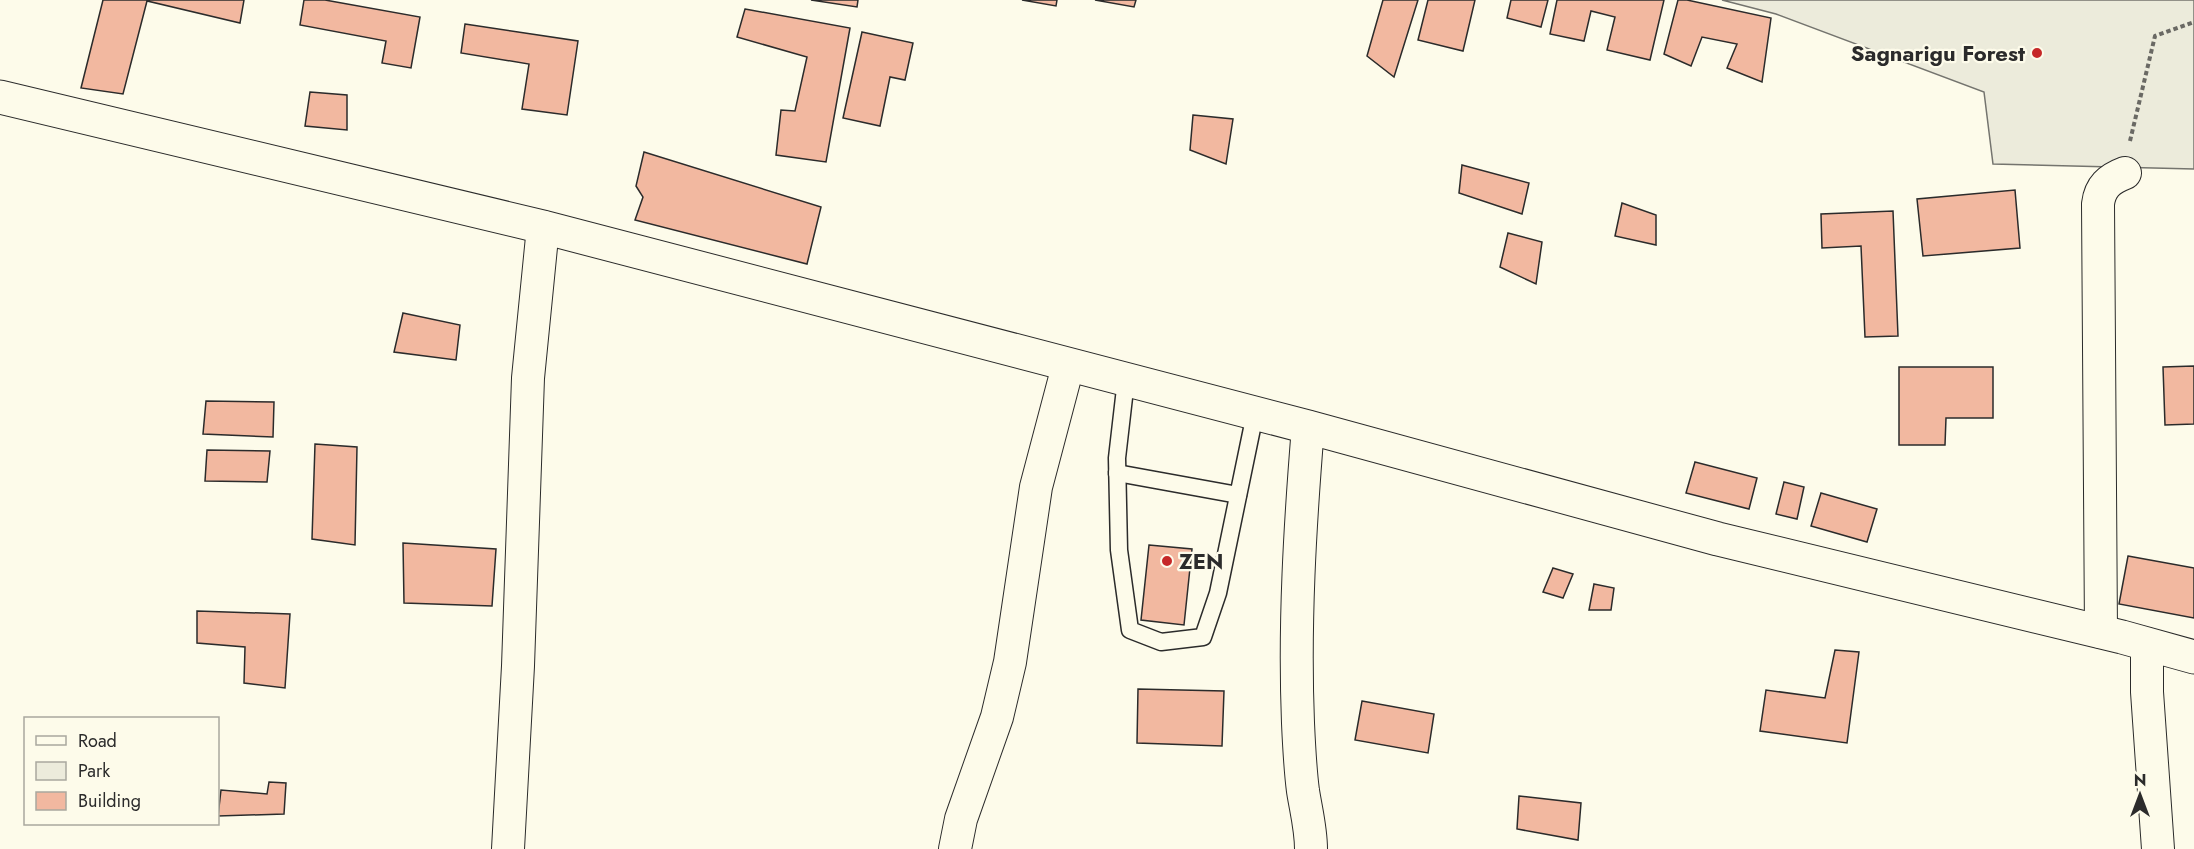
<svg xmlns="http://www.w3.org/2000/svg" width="2194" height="849" viewBox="0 0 2194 849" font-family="Jost,sans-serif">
  <rect width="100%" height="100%" fill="#fdfbea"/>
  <path fill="#ecebdb" stroke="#74746e" stroke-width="1.5" d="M1722,0h472v169l-201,-5 -9,-72 -208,-78z"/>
  <g fill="#f2b8a0" stroke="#2b2b2b" stroke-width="1.5">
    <path d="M103,0h141l-4,23 -93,-22 -24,93 -42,-6z"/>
    <path d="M304,0h21l95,17 -9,51 -29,-5 4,-22 -86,-16z"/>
    <path d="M811,0h47l-1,7z"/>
    <path d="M1022,0h35l-1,6z"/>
    <path d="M1095,0h41l-2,7z"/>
    <path d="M1383,0h35l-24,77 -27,-21z"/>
    <path d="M1428,0h47l-12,51 -45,-11z"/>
    <path d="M1511,0h37l-7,27 -34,-9z"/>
    <path d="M1557,0h107l-14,60 -43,-10 8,-33 -24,-6 -7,30 -34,-7z"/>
    <path d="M1678,0h9l84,18 -9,64 -35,-14 10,-24 -35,-7 -11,29 -27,-12z"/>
    <path d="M745,9l105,19 -24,134 -50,-7 5,-45 14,1 12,-54 -70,-20z"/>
    <path d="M465,24l113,17 -11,74 -45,-6 7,-45 -68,-11z"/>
    <path d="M862,32l51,11 -8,37 -15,-3 -10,49 -37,-8z"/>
    <path d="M310,92l37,3v35l-42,-4z"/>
    <path d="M1193,115l40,4 -7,45 -36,-14z"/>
    <path d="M644,152l177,55 -14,57 -172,-44 8,-23 -7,-11z"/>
    <path d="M1462,165l67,18 -7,31 -63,-21z"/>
    <path d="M2015,190l5,58 -97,8 -6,-57z"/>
    <path d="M1622,203l34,12v30l-41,-9z"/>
    <path d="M1893,211l5,125 -33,1 -4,-91 -39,2 -1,-34z"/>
    <path d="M1508,233l34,9 -6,42 -36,-17z"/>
    <path d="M403,313l57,12 -4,35 -62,-8z"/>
    <path d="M2194,366v58l-29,1 -2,-58z"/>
    <path d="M1899,367h94v51h-47l-1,27h-46z"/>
    <path d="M206,401l68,1 -1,35 -70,-3z"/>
    <path d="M315,444l42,3 -2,98 -43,-6z"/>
    <path d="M207,450l63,1 -3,31 -62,-1z"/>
    <path d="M1695,462l62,16 -8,31 -63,-16z"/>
    <path d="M1784,482l20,5 -7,32 -21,-5z"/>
    <path d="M1821,493l56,16 -10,33 -56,-16z"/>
    <path d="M403,543l93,6 -4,57 -88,-3z"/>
    <path d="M1149,545l43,4 -8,76 -43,-5z"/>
    <path d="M2128,556l66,12v50l-75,-14z"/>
    <path d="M1553,568l20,6 -10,24 -20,-6z"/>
    <path d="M1594,584l20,4 -3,22h-22z"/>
    <path d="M197,611l93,3 -5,74 -41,-5 1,-36 -48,-4z"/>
    <path d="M1835,650l24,2 -12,91 -87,-12 6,-41 59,8z"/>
    <path d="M1138,689l86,2 -2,55 -85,-3z"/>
    <path d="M1362,701l72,13 -6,39 -73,-13z"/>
    <path d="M269,782l17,1 -2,31 -66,2 3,-26 46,4z"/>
    <path d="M1519,796l62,7 -3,37 -61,-11z"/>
  </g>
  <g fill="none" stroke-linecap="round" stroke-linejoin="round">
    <g stroke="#2b2b2b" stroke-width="19">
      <g id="lane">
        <path d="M1126,380l-9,78 2,92 11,80 31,12 42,-5 15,-44 37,-179"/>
        <path d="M1117,473l121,22"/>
      </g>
    </g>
    <g stroke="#2b2b2b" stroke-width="34">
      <g id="street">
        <path d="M1308,427c-8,98 -14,197 -10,296 1,22 2,45 5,68 3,19 8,38 8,58"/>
        <path d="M2101,632l-3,-428c2,-17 11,-25 27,-31"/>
        <path d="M2147,644v48l11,157"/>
        <path d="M508,849l10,-183 10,-288 15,-151"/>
        <path d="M955,849l6,-30 36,-102 13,-55 26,-175 32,-121"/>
      </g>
    </g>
    <g stroke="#2b2b2b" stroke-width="35">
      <path id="secondary" d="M0,97l543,130 765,200 410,112 404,98 72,20"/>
    </g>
    <path stroke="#6a6964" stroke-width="4" stroke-dasharray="4.5 3" stroke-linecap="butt" d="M2130,141l25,-105 39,-14"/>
    <use href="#lane" stroke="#fdfbea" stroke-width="16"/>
    <use href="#street" stroke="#fdfbea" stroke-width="32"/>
    <use href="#secondary" stroke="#fdfbea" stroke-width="33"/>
  </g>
  <g fill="#c62828" stroke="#fdfbea" stroke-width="2">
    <circle cx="2037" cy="53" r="6"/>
    <circle cx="1167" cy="561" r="6"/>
  </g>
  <g text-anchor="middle" stroke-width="4.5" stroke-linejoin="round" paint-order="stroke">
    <g font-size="22" font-weight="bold" fill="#2b2b2b" stroke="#fdfbea" text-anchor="end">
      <text x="2025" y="61">Sagnarigu Forest</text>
      <text x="1179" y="569" text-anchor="start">ZEN</text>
    </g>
  </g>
  <rect x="24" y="717" width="195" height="108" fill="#fdfbea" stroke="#a9a89e" stroke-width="1.5"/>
  <rect x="36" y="736" width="30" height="9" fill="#fdfbea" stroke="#a9a89e" stroke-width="1.5"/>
  <text x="78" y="747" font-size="18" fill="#2b2b2b">Road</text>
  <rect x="36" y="762" width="30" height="18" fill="#ecebdb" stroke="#a9a89e" stroke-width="1.5"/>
  <text x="78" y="777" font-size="18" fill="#2b2b2b">Park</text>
  <rect x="36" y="792" width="30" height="18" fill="#f2b8a0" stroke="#a9a89e" stroke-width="1.5"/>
  <text x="78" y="807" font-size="18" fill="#2b2b2b">Building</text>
  <g transform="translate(2140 795)" stroke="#fdfbea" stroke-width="4.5" paint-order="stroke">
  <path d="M0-4.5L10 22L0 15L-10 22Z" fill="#2b2b2b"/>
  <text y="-9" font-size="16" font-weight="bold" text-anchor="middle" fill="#2b2b2b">N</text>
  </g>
</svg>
